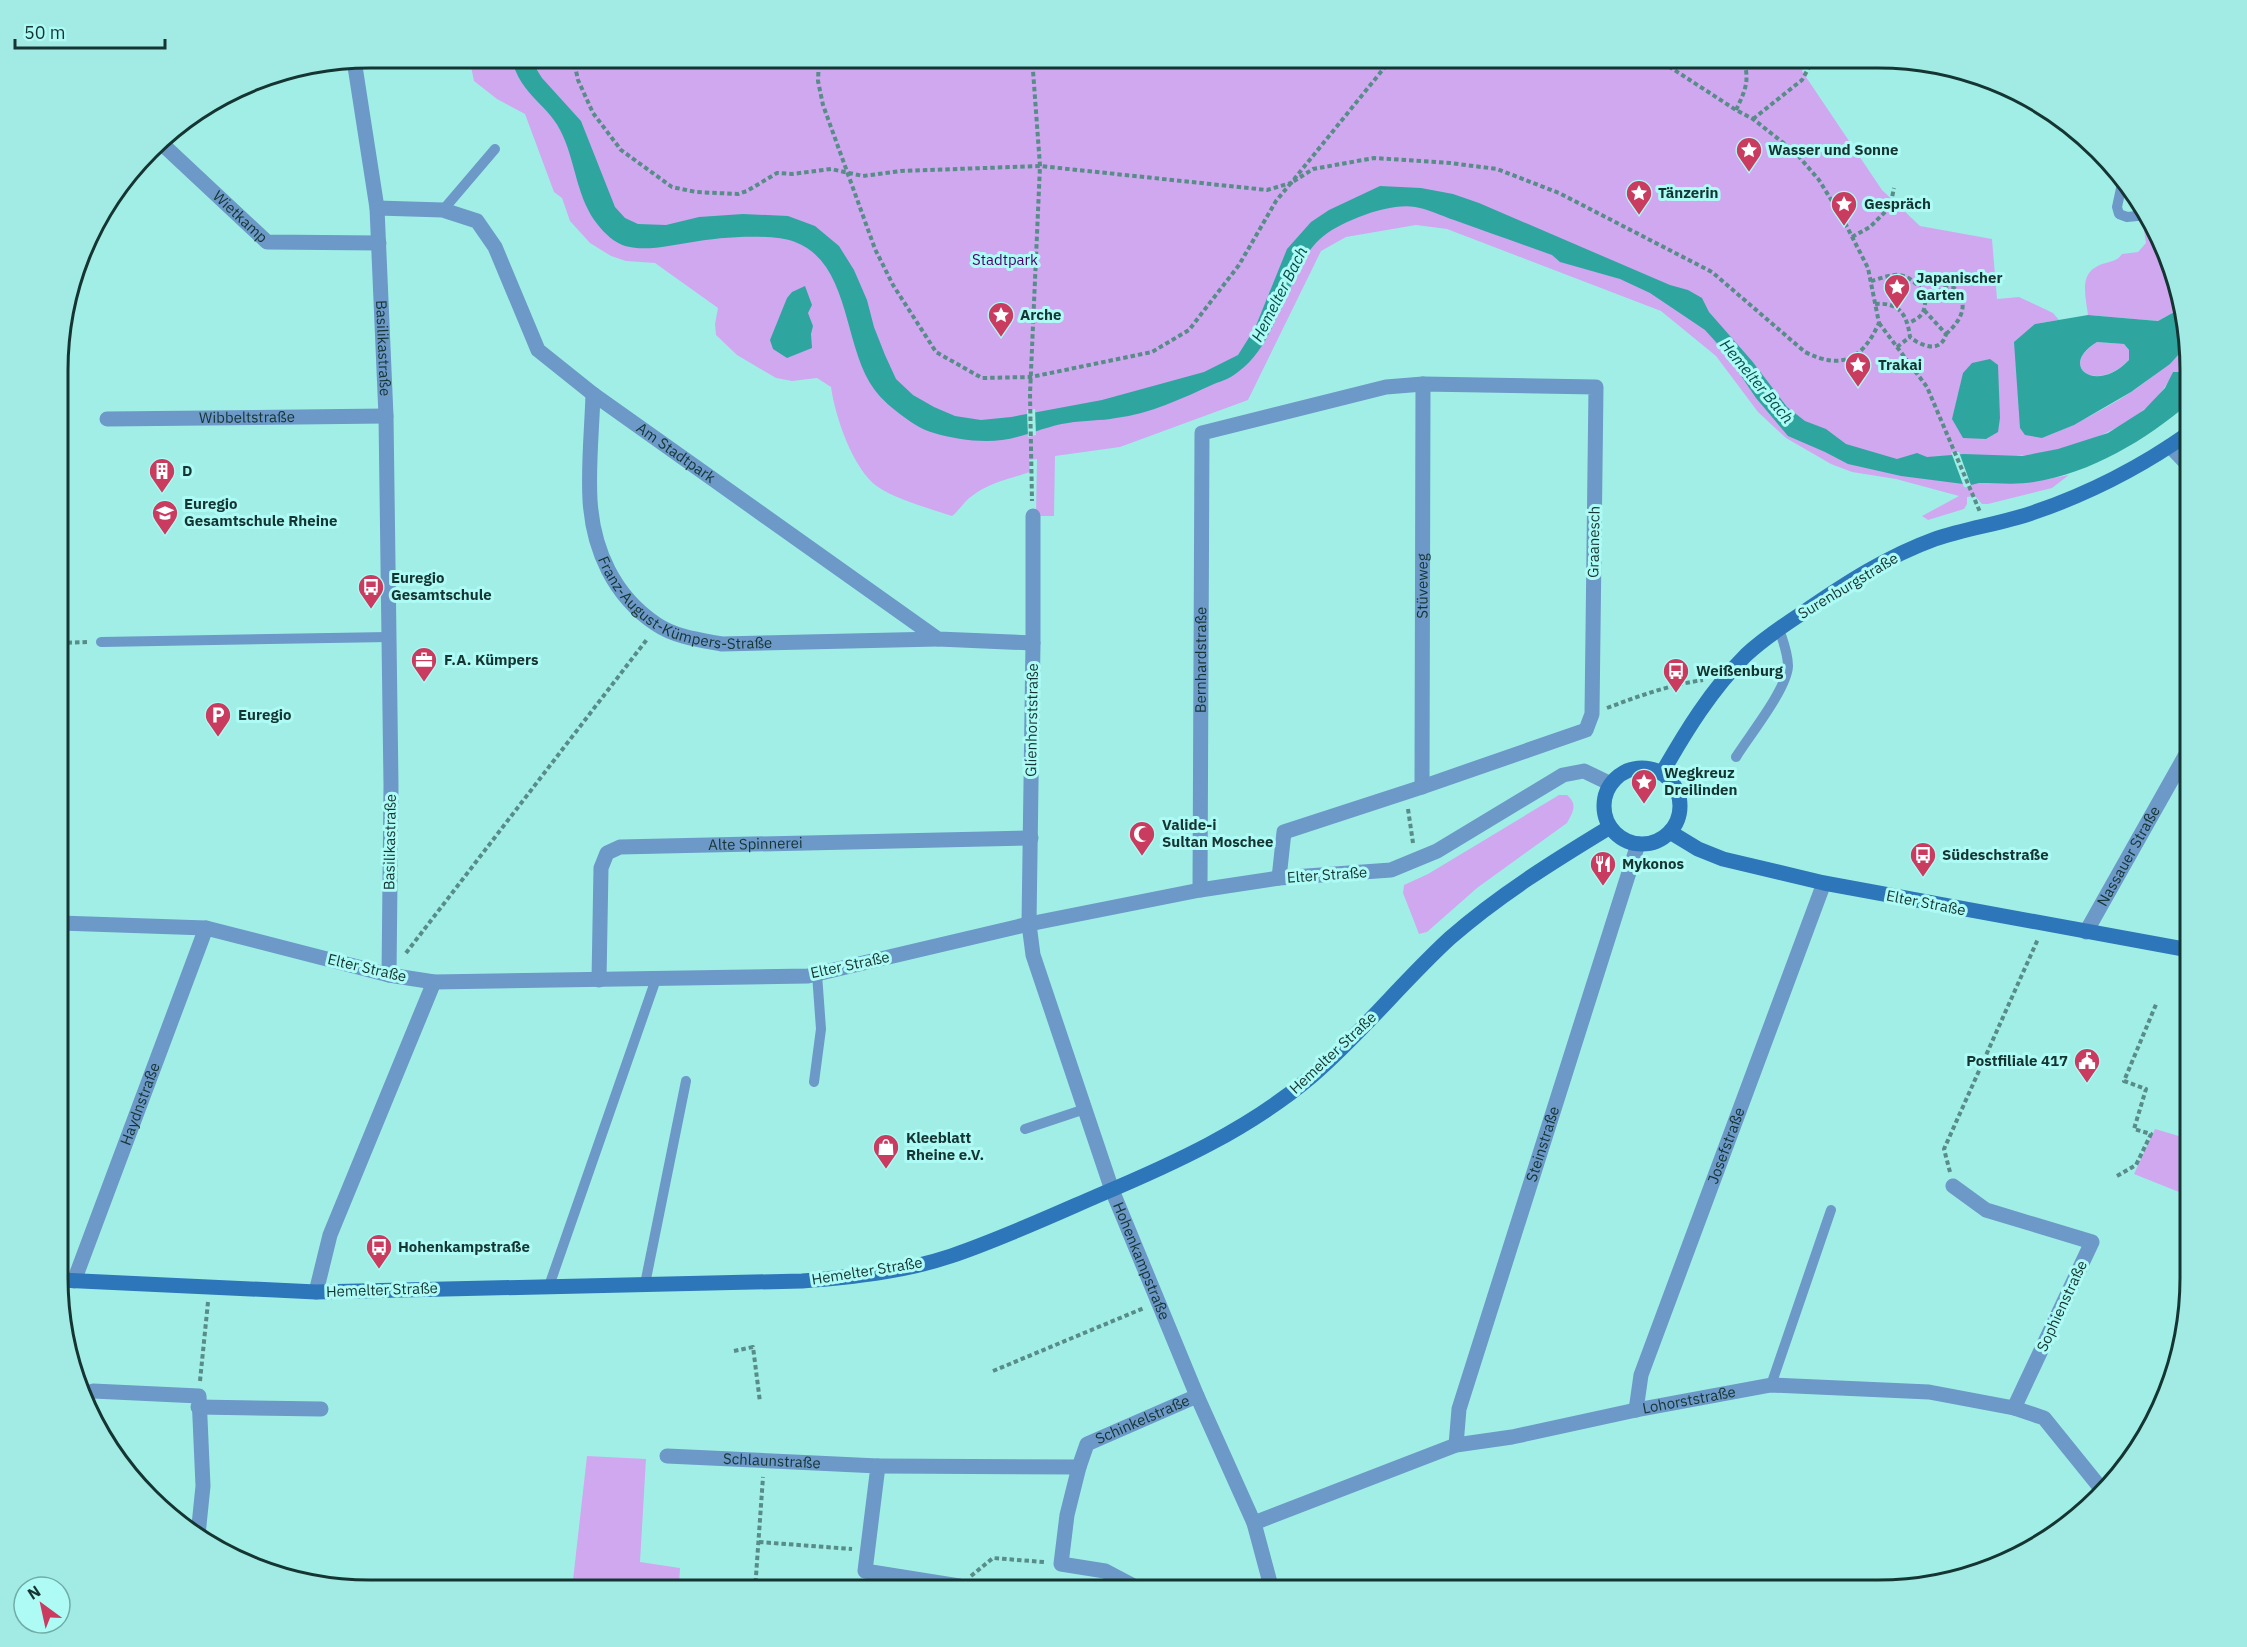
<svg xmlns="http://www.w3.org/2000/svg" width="2247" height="1647" viewBox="0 0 2247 1647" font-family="'IBM Plex Sans',sans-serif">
  <rect width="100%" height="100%" fill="#a1eee7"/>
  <g fill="#d0a8f0">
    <path d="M469,57l1341,1 -8,13 80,119 38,36 72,13 5,60 22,-2 34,16 6,7 -24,4 7,114c53,-21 107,-52 146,-94l1,24 -4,4h-12c-22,54 -109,84 -164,84l23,26 37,-7 -17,13 -64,16h-6l-7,-8 -8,1v7l-3,5 -36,11 -6,-4 37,-20 -63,-17 -44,-7 -21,-8 -45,-26 -28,-26 -42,-56 -55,-45 -214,-82 -31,-4 -70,12 -25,14 -73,149 -128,47 -65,9 -1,60h-18l1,-57 -8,1 1,12c-21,7 -41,11 -58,24 -8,5 -12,14 -20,20 -21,-7 -57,-17 -74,-29 -25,-17 -43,-71 -47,-100l-14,-9 -25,3 -16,-3 -39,-23 -21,-20 -1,-11 3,-16 -63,-45 -29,-2 -15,-5 -21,-13 -20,-22 -8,-23 -8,-6 -29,-78 -28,-15 -23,-18z"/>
    <path d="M2148,217l10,14 20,77 -2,3 -18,10 -70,-6c-3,-23 -10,-45 18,-52 7,-2 12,-3 16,-9l16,-2 8,-9 -4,-25z"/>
    <path d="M2097,342l27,2 5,6v10c-33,34 -72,7 -32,-18z"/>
    <path d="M1559,795h8c11,9 6,17 0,28l-90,65 -50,44 -8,2 -16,-41 1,-8 24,-11z"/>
    <path d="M2155,1129l34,10v57l-55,-22z"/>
    <path d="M587,1456l59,3 -6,103 40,6 -1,18 30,3h-137z"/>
  </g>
  <g fill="#2fa59f" fill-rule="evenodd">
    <path d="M511,57h24l2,13 5,8 39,43 34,86 10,11 13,6 28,1 33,-8 44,-3 45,2 27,10 24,20 15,24 13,30 7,27 11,28 11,24 17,16 21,12 21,9 26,4 30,-3 91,-17 102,-28 34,-17 17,-27 32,-79 24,-27 18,-12 51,-24 41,2 32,6 26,9 191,82 18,5 14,8 7,14 43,49 35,46 18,14 21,8 20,15 51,15 20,-6 10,4 37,-3 58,2 36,-7 50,-16 36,-23 21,-22 8,-16h12l4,-4v35c-43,37 -98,70 -155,79 -17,3 -37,1 -55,1l-8,2 -70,-9 -53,-12 -23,-12 -37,-16 -32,-38 -31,-46 -20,-22 -55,-37 -30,-14 -60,-17 -8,-7c-33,-12 -65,-23 -98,-35 -12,-4 -26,-11 -39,-13 -25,-5 -77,15 -95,32 -13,12 -19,26 -26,40 -16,32 -26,71 -56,93 -7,6 -16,9 -24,12 -31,14 -64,30 -98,34 -15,3 -32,2 -48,5 -22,3 -43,14 -66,17 -21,3 -48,-1 -68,-7 -11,-3 -21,-9 -30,-16 -11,-8 -22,-17 -30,-28 -31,-42 -23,-126 -79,-147 -24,-9 -76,-5 -102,0 -23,3 -46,10 -68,4 -10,-3 -21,-13 -27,-21 -21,-26 -22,-60 -35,-89 -14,-33 -42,-38 -52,-79z"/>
    <path d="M805,286l7,19 -4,8 5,13 -2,8 1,14 -25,10 -14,-9 -3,-9 17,-42 5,-6z"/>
    <path d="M2178,308l10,36 -18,20 -39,28 -57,33 -32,13 -17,-3 -5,-7 -6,-86 21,-18 53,-9 70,6 18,-10zM2097,342l27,2 5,6v10c-33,35 -72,6 -32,-18z"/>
    <path d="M1990,359l8,6 2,53 -2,14 -12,7 -23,-1 -11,-19 11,-46 9,-10z"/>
  </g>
  <g fill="#a1eee7">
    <path d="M1035,409l1,26 -8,2 -1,-27z"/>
    <path d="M1951,452h8l13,36 -8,-1z"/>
  </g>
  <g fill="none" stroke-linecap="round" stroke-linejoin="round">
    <g stroke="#578c88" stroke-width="4" stroke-dasharray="4.5 3" stroke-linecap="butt">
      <path d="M573,57l5,23 15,33 28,37 51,37 24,5 42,2 9,-3 30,-18 15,1 39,-5 32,7 38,-5 139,-5 227,24 24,-7 102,-126"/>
      <path d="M819,57l-1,24 5,24 52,144 18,36 43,67 46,26 49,-1 121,-25 37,-22 50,-65 37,-64 15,-18 22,-14 61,-11 76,5 47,6 62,24 153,79 93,80c37,18 57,8 74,-29l-11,-55 -25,-49 -24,-39 -24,-28 -42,-33 -17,-9 -80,-52"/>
      <path d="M1032,57l8,109 -10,228 2,107"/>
      <path d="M1736,110c10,-21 14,-30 7,-52"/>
      <path d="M1753,119l49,-39 12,-22"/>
      <path d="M1852,237l18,-10 20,-20 4,-19"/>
      <path d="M1871,281c8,-2 20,-7 28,-6 17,2 34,24 22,40 -2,3 -8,6 -12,8"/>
      <path d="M1925,300l21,-13h7c18,16 8,34 -7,47"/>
      <path d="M1875,304c25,-2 32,11 35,33 11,9 31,17 36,-3l-23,-25"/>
      <path d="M1879,323l48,64 53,125"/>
      <path d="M1897,347l13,-10"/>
      <path d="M60,643l29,-1"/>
      <path d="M1607,708c32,-12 62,-23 96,-28"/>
      <path d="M1408,809l5,34"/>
      <path d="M406,953l242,-315"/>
      <path d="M1950,1172l-6,-23 94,-210"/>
      <path d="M2117,1176l19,-11 15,-31 -17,-5 12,-40 -22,-8 33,-79"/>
      <path d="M734,1351l19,-4 7,55"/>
      <path d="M993,1371l151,-63"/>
      <path d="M200,1381l8,-79"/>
      <path d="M759,1542l93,7"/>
      <path d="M971,1576l22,-18 51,4"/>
      <path d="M755,1590l8,-113"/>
    </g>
    <g stroke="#6c99c7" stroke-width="10">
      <path d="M2123,179l-6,28 2,7 8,3 20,-2"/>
      <path d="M443,210l52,-61"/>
      <path d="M101,642l288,-5"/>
      <path d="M1736,757c13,-21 51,-68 52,-91 0,-13 -5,-25 -9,-37"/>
      <path d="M814,1082l7,-53 -4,-55"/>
      <path d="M1025,1129l60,-20"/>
      <path d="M645,1284l41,-203"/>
      <path d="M549,1286l107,-307"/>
      <path d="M1771,1385l60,-175"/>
    </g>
    <g stroke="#6c99c7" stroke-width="15">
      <path id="s1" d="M354,60l23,148 9,208 5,370 -2,189"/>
      <path id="s2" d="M159,141l108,101 112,1"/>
      <path id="s3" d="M377,208l66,2 34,11 18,26 43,103 55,44 345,245 95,4"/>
      <path id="s4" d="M593,394c-1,35 -5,71 -3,106 3,50 24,96 66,124 19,13 44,16 66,20l216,-5"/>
      <path id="s5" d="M107,419l279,-3"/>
      <path d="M2170,446l19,20"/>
      <path id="s6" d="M1033,516v127l-4,281 4,31 79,235 85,206 57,127 18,67"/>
      <path id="s7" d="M1422,787l1,-403"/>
      <path id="s8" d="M1200,890l2,-457 184,-46 37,-3 173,3 -4,327 -6,16 -164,57 -138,45 -5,46"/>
      <path d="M60,923l146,5 183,47 45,7 374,-6 221,-52 171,-34 79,-12 112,-8 46,-19 126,-76 21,-4 27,13"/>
      <path id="s9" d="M2086,932l103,-183"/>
      <path id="s10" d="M599,980l2,-112 6,-15 13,-6 411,-9"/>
      <path d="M1953,1186l33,24 106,32 -78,166"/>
      <path id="s11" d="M74,1281l132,-353"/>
      <path d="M316,1292l14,-57 104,-253"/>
      <path d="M93,1391l106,5 4,90 -5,49"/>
      <path d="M198,1407l123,2"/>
      <path id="s12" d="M1636,1410l5,-35 183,-492"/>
      <path id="s13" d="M1456,1445l3,-36 179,-565"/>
      <path id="s14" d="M667,1456l211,10 -13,105 94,15v4"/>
      <path id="s15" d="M878,1466l201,1 8,-23 110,-48"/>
      <path d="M1079,1467l-12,48 -6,49 44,7 36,19"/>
      <path id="s16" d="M1254,1523l202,-78 56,-8 124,-27 135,-25 158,7 85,16 30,10 59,73"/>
    </g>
    <g stroke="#2d76b9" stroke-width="15">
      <circle cx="1642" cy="806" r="38"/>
      <path d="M1662,773c24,-42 49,-83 84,-118 17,-16 38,-30 58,-43 42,-29 84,-56 131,-73 32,-11 65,-15 97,-26 56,-19 109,-46 157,-80"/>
      <path d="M1670,832l28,17 25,10 101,24 365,67"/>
      <path d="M60,1280l256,12 486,-11c50,-4 101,-9 149,-25 50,-17 98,-39 146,-60 76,-32 151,-66 215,-120 49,-42 90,-94 138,-138 49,-43 104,-77 160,-111"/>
    </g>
  </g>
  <defs>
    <g id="sight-pin" transform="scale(1.35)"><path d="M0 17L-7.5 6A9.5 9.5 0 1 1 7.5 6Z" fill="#ca3b60" stroke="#aefbf5"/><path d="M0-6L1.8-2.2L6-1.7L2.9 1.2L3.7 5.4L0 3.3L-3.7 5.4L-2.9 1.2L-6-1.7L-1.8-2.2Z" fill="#fff"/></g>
    <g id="building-pin" transform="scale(1.35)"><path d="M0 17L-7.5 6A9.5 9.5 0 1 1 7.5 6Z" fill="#ca3b60" stroke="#aefbf5"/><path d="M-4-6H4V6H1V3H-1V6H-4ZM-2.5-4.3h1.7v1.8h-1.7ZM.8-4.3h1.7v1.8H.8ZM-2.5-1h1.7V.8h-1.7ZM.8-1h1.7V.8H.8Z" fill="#fff"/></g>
    <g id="school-pin" transform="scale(1.35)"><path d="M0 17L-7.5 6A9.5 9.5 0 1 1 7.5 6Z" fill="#ca3b60" stroke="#aefbf5"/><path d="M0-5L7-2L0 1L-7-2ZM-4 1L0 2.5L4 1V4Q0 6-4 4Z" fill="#fff"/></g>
    <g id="bus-pin" transform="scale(1.35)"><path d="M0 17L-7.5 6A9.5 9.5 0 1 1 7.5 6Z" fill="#ca3b60" stroke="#aefbf5"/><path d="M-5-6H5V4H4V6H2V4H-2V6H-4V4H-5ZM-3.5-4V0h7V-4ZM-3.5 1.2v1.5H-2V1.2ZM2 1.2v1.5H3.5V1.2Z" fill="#fff"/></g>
    <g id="office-pin" transform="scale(1.35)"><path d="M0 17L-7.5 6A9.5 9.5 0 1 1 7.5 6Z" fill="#ca3b60" stroke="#aefbf5"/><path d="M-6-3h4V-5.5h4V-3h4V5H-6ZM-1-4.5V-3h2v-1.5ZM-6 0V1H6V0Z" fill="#fff"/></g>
    <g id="parking-pin" transform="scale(1.35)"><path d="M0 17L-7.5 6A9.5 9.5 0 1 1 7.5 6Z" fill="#ca3b60" stroke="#aefbf5"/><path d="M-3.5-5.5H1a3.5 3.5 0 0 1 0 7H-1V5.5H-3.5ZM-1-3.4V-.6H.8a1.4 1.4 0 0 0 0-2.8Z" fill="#fff"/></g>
    <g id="mosque-pin" transform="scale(1.35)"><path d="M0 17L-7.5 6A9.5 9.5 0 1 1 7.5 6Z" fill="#ca3b60" stroke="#aefbf5"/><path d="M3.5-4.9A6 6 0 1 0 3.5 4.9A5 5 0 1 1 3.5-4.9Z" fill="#fff"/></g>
    <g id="restaurant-pin" transform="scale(1.35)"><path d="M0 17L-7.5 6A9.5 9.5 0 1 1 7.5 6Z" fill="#ca3b60" stroke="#aefbf5"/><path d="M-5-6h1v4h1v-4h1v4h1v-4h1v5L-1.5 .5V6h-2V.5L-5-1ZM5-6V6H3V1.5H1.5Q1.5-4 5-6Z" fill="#fff"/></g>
    <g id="civic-pin" transform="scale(1.35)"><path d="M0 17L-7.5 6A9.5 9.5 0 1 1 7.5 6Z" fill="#ca3b60" stroke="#aefbf5"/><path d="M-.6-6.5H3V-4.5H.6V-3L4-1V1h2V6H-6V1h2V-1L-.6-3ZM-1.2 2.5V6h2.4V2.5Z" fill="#fff"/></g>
    <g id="shop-pin" transform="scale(1.35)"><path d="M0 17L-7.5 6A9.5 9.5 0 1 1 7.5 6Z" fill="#ca3b60" stroke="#aefbf5"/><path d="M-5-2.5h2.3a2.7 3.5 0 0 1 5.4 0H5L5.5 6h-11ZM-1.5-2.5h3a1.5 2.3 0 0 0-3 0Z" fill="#fff"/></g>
  </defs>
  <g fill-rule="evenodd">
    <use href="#sight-pin" x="1749" y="150"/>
    <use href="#sight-pin" x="1639" y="193"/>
    <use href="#sight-pin" x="1844" y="204"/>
    <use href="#sight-pin" x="1897" y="287"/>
    <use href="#sight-pin" x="1001" y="315"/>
    <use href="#sight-pin" x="1858" y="365"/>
    <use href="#building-pin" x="162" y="471"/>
    <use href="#school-pin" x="165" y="513"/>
    <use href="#bus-pin" x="371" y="587"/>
    <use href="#office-pin" x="424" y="660"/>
    <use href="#bus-pin" x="1676" y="671"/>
    <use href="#parking-pin" x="218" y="715"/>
    <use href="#sight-pin" x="1644" y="782"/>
    <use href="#mosque-pin" x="1142" y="834"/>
    <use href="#bus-pin" x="1923" y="855"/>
    <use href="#restaurant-pin" x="1603" y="864"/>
    <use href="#civic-pin" x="2087" y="1061"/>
    <use href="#shop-pin" x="886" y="1147"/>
    <use href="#bus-pin" x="379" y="1247"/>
  </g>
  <g text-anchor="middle" stroke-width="6" stroke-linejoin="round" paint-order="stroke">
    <g font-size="15" font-weight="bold" fill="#153533" stroke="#aefbf5" text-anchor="start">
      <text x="1768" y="155">Wasser und Sonne</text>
      <text x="1658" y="198">Tänzerin</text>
      <text x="1864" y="209">Gespräch</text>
      <text x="1916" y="283">Japanischer<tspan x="1916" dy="17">Garten</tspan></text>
      <text x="1020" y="320">Arche</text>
      <text x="1878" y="370">Trakai</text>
      <text x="182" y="476">D</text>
      <text x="184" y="509">Euregio<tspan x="184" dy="17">Gesamtschule Rheine</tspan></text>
      <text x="391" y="583">Euregio<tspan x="391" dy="17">Gesamtschule</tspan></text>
      <text x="444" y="665">F.A. Kümpers</text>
      <text x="1696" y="676">Weißenburg</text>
      <text x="238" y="720">Euregio</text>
      <text x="1664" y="778">Wegkreuz<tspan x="1664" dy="17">Dreilinden</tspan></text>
      <text x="1162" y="830">Valide-i<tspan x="1162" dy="17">Sultan Moschee</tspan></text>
      <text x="1942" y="860">Südeschstraße</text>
      <text x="1622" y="869">Mykonos</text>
      <text x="2068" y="1066" text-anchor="end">Postfiliale 417</text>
      <text x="906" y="1143">Kleeblatt<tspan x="906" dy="17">Rheine e.V.</tspan></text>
      <text x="398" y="1252">Hohenkampstraße</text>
    </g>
    <g font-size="15" fill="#153533" stroke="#aefbf5">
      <text dy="5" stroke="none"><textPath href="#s2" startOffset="111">Wietkamp</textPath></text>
      <text dy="5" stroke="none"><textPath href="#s1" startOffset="290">Basilikastraße</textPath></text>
      <text dy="5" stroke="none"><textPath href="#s5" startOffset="140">Wibbeltstraße</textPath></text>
      <text dy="5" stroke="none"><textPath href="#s3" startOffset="417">Am Stadtpark</textPath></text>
      <text transform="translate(1594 542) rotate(-89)" y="5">Graanesch</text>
      <text dy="5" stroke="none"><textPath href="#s7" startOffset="201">Stüveweg</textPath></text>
      <text transform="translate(1848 586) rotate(-31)" y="5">Surenburgstraße</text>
      <text dy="5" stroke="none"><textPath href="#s4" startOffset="268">Franz-August-Kümpers-Straße</textPath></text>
      <text dy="5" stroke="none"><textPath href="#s8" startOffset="230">Bernhardstraße</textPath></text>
      <text transform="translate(1032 720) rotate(-89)" y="5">Glienhorststraße</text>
      <text transform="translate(390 842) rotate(-89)" y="5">Basilikastraße</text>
      <text dy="5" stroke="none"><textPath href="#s10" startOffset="278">Alte Spinnerei</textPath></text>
      <text dy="5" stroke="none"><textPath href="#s9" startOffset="87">Nassauer Straße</textPath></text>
      <text transform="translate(1327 875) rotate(-4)" y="5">Elter Straße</text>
      <text transform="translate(1926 903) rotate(11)" y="5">Elter Straße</text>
      <text transform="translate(850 965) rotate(-12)" y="5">Elter Straße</text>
      <text transform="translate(367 968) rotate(13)" y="5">Elter Straße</text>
      <text transform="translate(1333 1053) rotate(-43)" y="5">Hemelter Straße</text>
      <text dy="5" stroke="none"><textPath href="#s11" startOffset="189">Haydnstraße</textPath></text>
      <text dy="5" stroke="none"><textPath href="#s13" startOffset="314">Steinstraße</textPath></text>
      <text dy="5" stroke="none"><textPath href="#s12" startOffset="280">Josefstraße</textPath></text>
      <text dy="5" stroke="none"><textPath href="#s6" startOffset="764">Hohenkampstraße</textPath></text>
      <text transform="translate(867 1271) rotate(-9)" y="5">Hemelter Straße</text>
      <text transform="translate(382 1290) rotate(-2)" y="5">Hemelter Straße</text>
      <text transform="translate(2062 1306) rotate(-65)" y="5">Sophienstraße</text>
      <text dy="5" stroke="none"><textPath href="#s16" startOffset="454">Lohorststraße</textPath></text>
      <text dy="5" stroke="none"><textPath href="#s15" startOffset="286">Schinkelstraße</textPath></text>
      <text dy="5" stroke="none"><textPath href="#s14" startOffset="105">Schlaunstraße</textPath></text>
    </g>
    <g font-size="15" fill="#49026b" stroke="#aefbf5">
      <text x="1005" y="265">Stadtpark</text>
    </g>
    <g font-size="16" font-style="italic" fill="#074d49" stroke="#aefbf5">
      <text transform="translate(1279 294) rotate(-63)" y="6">Hemelter Bach</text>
      <text transform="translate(1757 381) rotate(50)" y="6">Hemelter Bach</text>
    </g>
  </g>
  <path d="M0 0H2247V1647H0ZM370 68H1878A302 302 0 0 1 2180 370V1278A302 302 0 0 1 1878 1580H370A302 302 0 0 1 68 1278V370A302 302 0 0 1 370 68Z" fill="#a2ebe5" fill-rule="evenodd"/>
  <path fill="none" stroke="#153533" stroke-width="3" d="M370 68H1878A302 302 0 0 1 2180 370V1278A302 302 0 0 1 1878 1580H370A302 302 0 0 1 68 1278V370A302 302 0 0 1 370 68Z"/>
  <g transform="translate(42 1605) rotate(327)"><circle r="28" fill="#aefbf5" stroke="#71aca7" stroke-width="1.5"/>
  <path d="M0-4.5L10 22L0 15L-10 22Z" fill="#ca3b60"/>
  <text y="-9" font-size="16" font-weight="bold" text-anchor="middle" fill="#153533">N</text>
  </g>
  <path d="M15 39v9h150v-9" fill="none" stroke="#153533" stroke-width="3"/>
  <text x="24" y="39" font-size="18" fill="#153533" stroke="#aefbf5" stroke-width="4.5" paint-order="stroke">50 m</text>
</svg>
